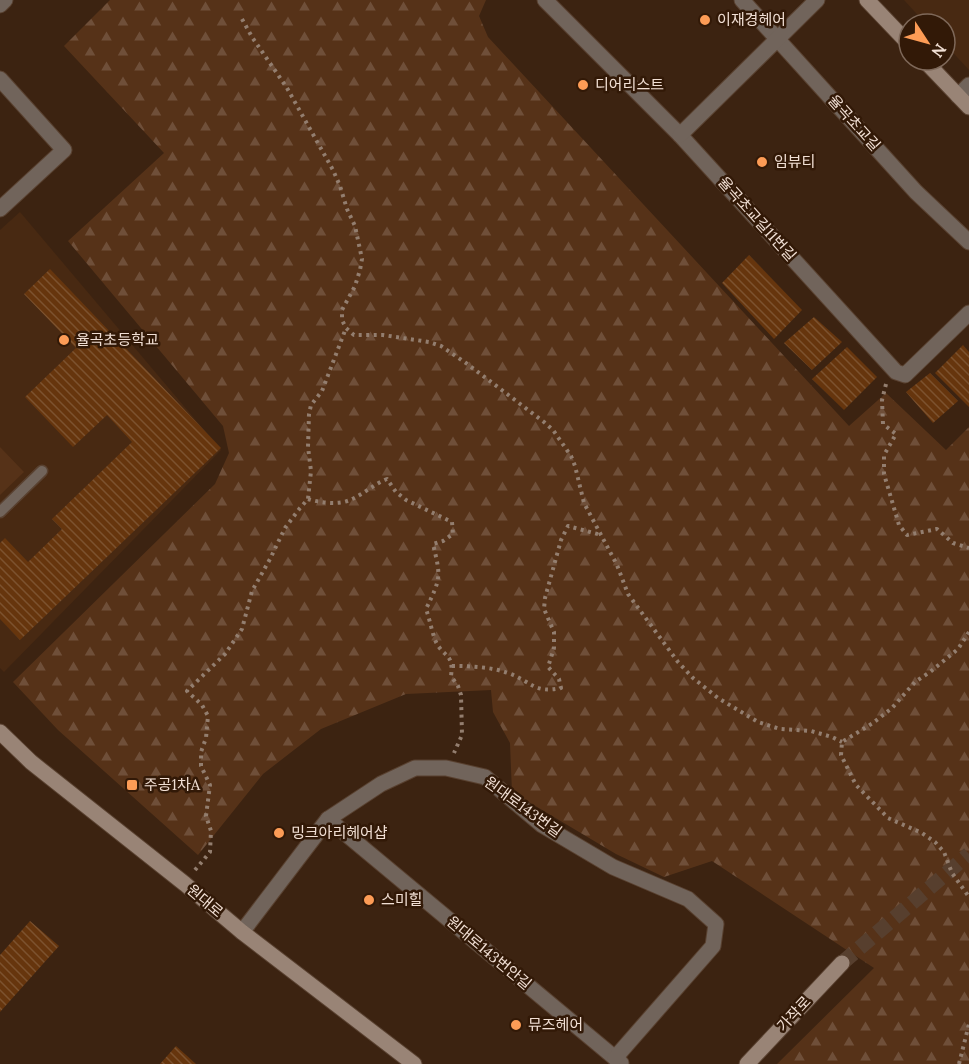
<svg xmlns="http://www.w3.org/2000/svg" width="969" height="1064" viewBox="0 0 969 1064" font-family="Lora,'Noto Sans KR',serif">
  <defs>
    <pattern id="forest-firs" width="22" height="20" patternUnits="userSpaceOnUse" patternTransform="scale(1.5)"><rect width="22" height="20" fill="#563218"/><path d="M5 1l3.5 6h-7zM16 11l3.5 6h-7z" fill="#6f4f39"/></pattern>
    <pattern id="building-back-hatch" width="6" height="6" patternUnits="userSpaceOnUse" patternTransform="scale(1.5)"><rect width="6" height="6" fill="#66350d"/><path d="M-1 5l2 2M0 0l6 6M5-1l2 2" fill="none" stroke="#7c522f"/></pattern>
  </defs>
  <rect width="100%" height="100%" fill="#3c2311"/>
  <g fill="#482912">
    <path d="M904,0h65v70l-24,-26v-20h-19z"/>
    <path d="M20,212l201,238 -217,222 -4,-4v-438z"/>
  </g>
  <path fill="#563218" d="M0,447l24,25 -24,23z"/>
  <path fill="url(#forest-firs)" d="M110,0h376l-7,16 9,21 361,389 37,-33 60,57 23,-23v637h-192l97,-96 -162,-107 -48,16 -48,-23 -104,-62 -2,-49 -17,-31 -2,-22 -85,4 -85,35 -58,45 -65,81 -140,-125 -45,-48 202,-198 14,-31 -6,-27 -155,-185 96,-88 -100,-107z"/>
  <g fill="url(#building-back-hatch)">
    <path d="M749,255l53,55 -28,29 -52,-56z"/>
    <path d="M50,269l171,179 -201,192 -20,-21v-76l5,-5 23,24 34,-33 -10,-10 80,-77 -25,-27 -34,32 -48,-50 51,-49 -52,-54z"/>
    <path d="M814,317l28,25 -30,28 -28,-27z"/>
    <path d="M963,345l6,7v55l-34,-34z"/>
    <path d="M847,347l30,30 -33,33 -32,-31z"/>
    <path d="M930,373l28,28 -25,22 -27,-31z"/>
    <path d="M30,921l29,25 -59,66v-57z"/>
    <path d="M176,1046l20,18h-36z"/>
  </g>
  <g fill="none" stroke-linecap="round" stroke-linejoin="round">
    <path stroke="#573f2e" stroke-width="15" stroke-dasharray="15 8" stroke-linecap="butt" d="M842,963l127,-109"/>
    <g stroke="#594130" stroke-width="13">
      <path id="lane" d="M0,512l42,-41"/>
    </g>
    <g stroke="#594130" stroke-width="17">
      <g id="street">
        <path d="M545,0l135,135 216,237 9,3 64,-62"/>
        <path d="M742,0l174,192 53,50"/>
        <path d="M0,5l5,-5"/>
        <path d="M0,79l64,71 -64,59"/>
        <path d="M958,96l11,-11"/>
        <path d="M680,135l137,-135"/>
        <path d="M328,819l293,244"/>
        <path d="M242,932l86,-113 53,-35 34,-16h31l39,9 57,48 71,42 75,32 28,25 -3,22 -98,112"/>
      </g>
    </g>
    <g stroke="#594130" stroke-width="17">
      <g id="secondary">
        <path d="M867,0l42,44"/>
        <path d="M924,60l45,47"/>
        <path d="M0,732l31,30 154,122 57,48 172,132"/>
        <path d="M747,1064l95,-101"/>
      </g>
    </g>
    <g stroke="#937e6f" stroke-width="4" stroke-dasharray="3 4.5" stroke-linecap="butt">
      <path d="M242,19l10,18 35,51 46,82 7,16 7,23 8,17 7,33 -2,11 -5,16 -13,24v10l4,8 8,7h29l46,7 12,4 25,17 78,59 9,8 18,26 4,10 9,37 33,62 11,29 50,68 15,16 25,20 40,24 22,7 31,2 21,6 10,5"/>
      <path d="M886,384l-4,16 1,24 13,10 -12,21v19l15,51 8,10 30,-6 16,14 16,5"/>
      <path d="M308,499c13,4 30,6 42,1 14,-6 24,-16 37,-21l9,13 10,8 46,22 1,12 -10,7 -10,3c8,33 8,34 -7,65 4,11 6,24 10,33 8,16 18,11 15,34l7,10 3,9 1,40 -8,18"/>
      <path d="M969,632l-11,17 -28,23 -15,10 -23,26 -19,15 -31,19 -1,13 15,30 32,33 34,15 13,9 9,10 8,21 17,24"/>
      <path d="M452,666c19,0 39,1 56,7 23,8 26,21 53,15l-2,-9 -11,-12 6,-19v-16l-10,-23 1,-11 16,-58 7,-14 33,9"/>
      <path d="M195,870l15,-18 1,-21 -5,-15 4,-31 -9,-19v-14l5,-14 2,-22 -6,-11 -15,-14 38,-37 17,-25 10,-38 18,-32 15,-31 15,-20 8,-9 3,-28 -3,-24 1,-33 2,-9 11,-14 24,-63"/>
      <path d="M959,1064l10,-40"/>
    </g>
    <use href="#lane" stroke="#71645b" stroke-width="10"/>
    <use href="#street" stroke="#71645b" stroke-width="15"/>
    <use href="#secondary" stroke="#998476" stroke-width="15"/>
  </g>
  <g fill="#fd9c56" stroke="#321907" stroke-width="2">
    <circle cx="705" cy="20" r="6"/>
    <circle cx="583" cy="85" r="6"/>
    <circle cx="762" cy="162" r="6"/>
    <circle cx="64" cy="340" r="6"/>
    <rect x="126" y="779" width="12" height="12" rx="3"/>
    <circle cx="279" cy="833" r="6"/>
    <circle cx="369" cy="900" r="6"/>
    <circle cx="516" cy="1025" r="6"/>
  </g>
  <g text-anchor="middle" stroke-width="5" stroke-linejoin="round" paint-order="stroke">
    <g font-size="15" fill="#f1dfd4" stroke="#321907" text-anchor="start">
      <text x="717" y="25">이재경헤어</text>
      <text x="595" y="90">디어리스트</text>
      <text x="774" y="167">임뷰티</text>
      <text x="76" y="345">율곡초등학교</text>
      <text x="144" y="790">주공1차A</text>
      <text x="291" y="838">밍크아리헤어샵</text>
      <text x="381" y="905">스미힐</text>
      <text x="528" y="1030">뮤즈헤어</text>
    </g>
    <g font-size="15" fill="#f1dfd4" stroke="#321907">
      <text transform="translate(854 123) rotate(48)" y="5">율곡초교길</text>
      <text transform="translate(757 219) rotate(48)" y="5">율곡초교길11번길</text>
      <text transform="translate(523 807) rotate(36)" y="5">원대로143번길</text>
      <text transform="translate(205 901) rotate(40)" y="5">원대로</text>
      <text transform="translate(489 953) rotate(40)" y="5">원대로143번안길</text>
      <text transform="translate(794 1014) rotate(-47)" y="5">가작로</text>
    </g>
  </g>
  <g transform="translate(927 42) rotate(126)"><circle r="28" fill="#321907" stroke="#7e6859" stroke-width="1.5"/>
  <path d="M0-4.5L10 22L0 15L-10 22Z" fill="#fd9c56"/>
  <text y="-9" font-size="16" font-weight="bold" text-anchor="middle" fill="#f1dfd4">N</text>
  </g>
</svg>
